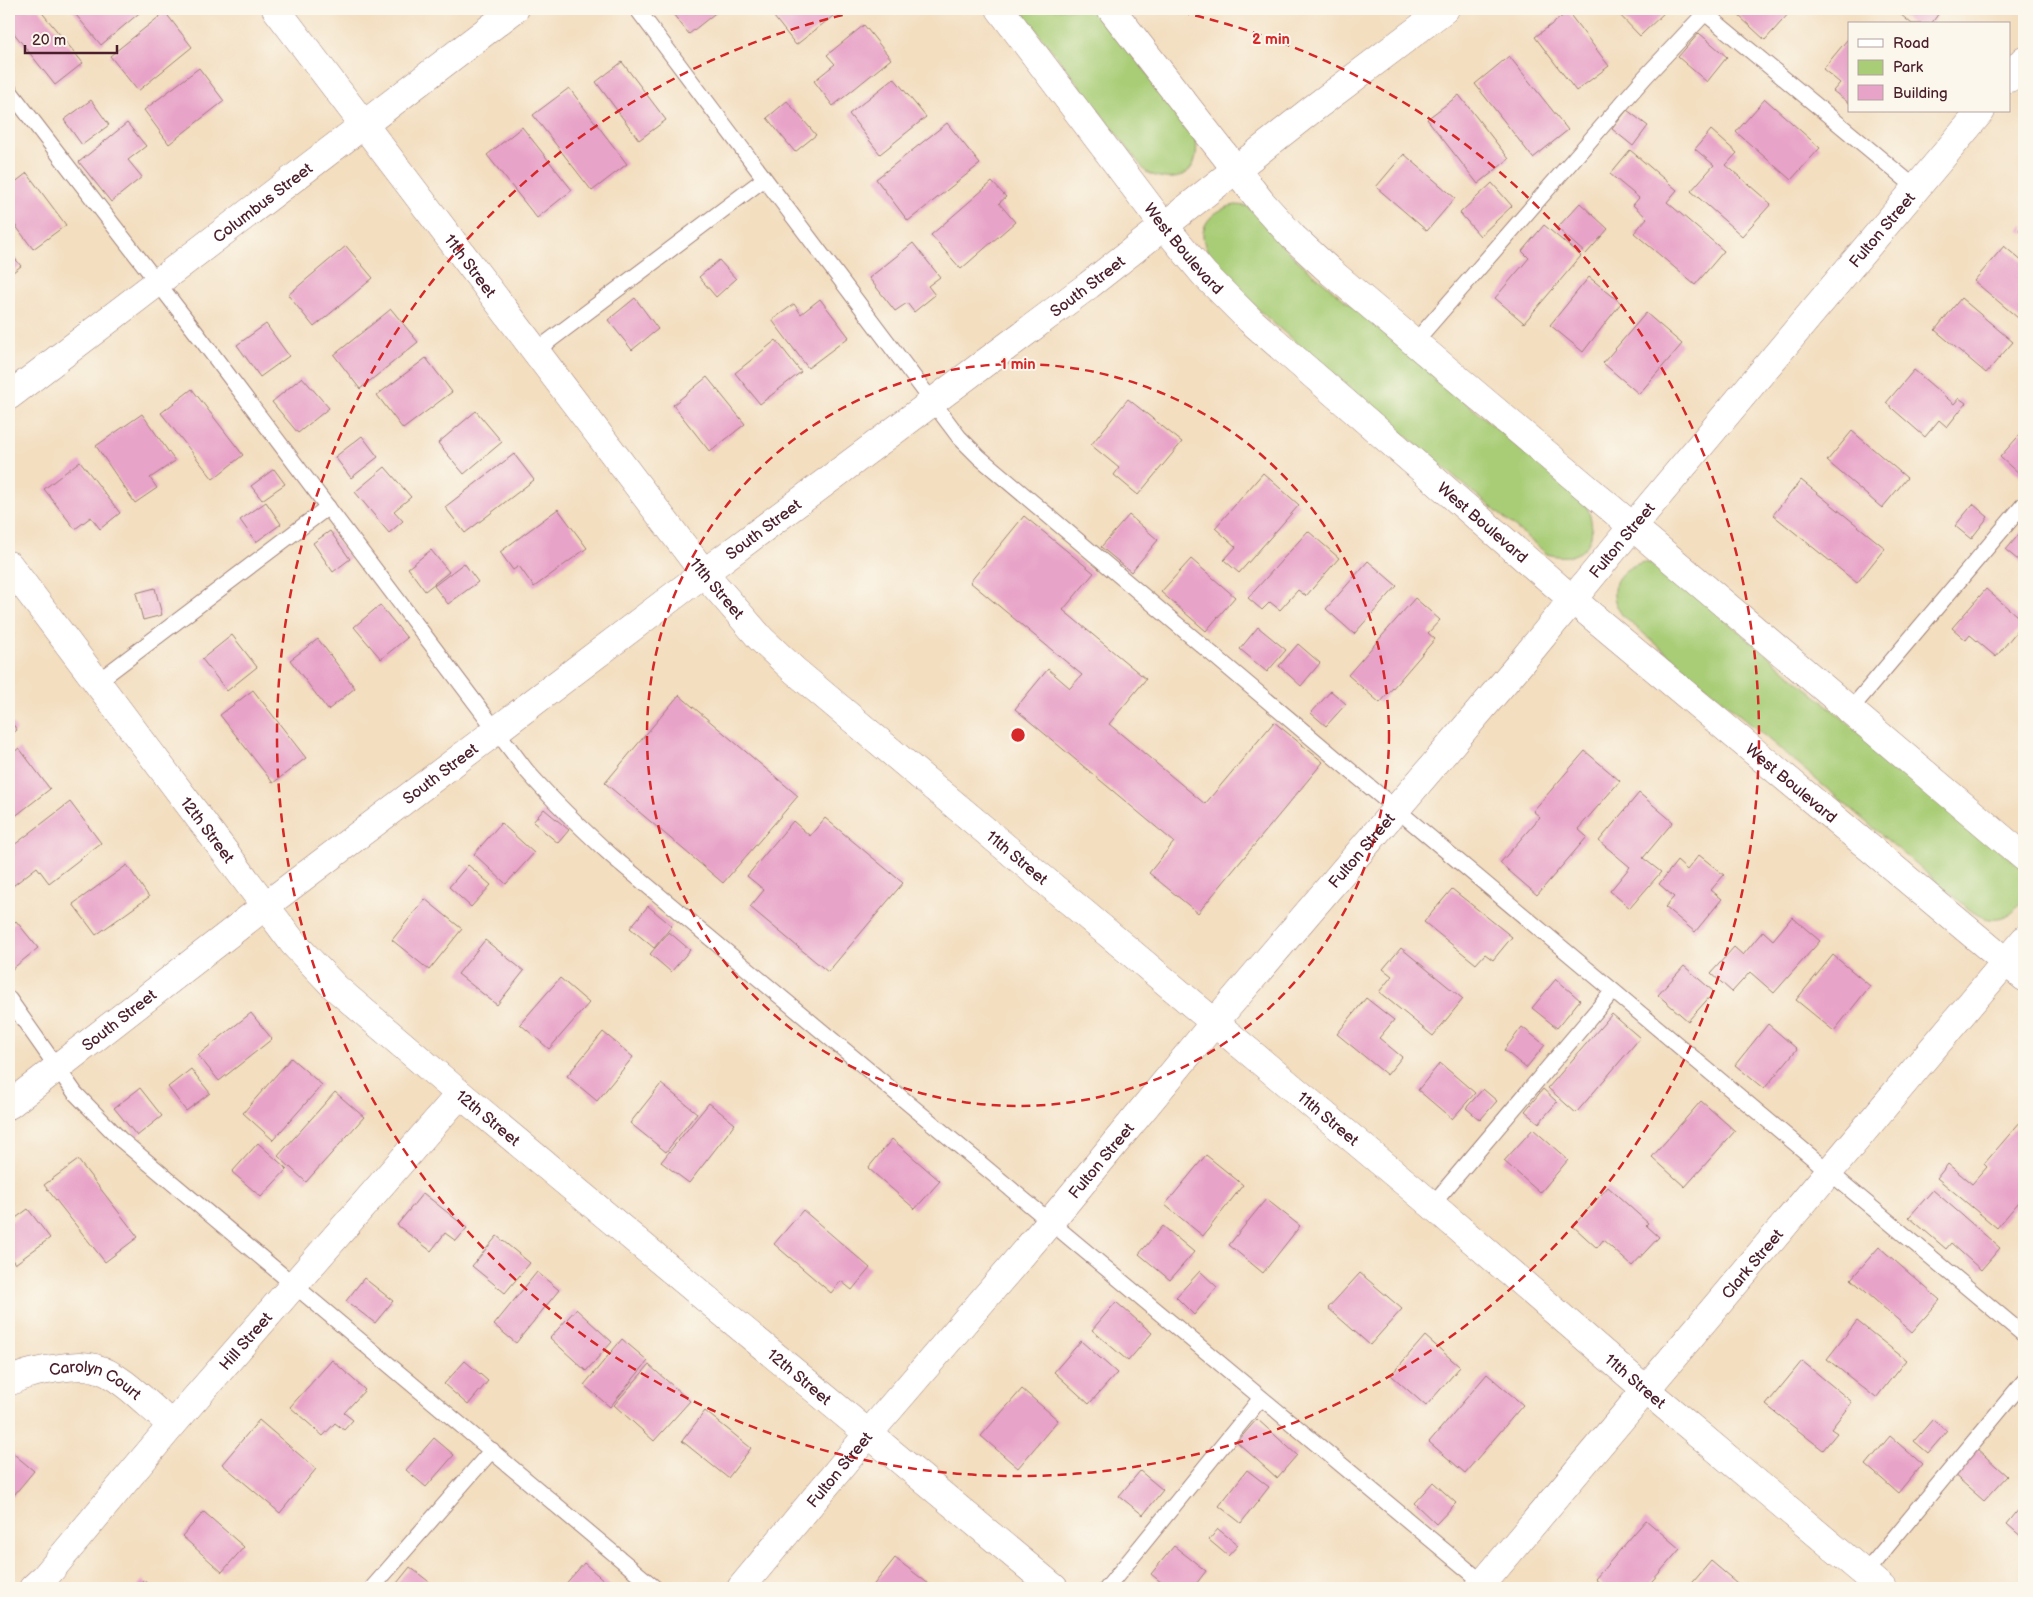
<svg xmlns="http://www.w3.org/2000/svg" width="2033" height="1597" viewBox="0 0 2033 1597" font-family="'Balsamiq Sans',sans-serif">
  <rect width="100%" height="100%" fill="#fbf7ec"/>
  <filter id="ink" filterUnits="userSpaceOnUse"><feTurbulence type="fractalNoise" baseFrequency=".02" numOctaves="2"/><feDisplacementMap in="SourceGraphic" scale="10" xChannelSelector="R" yChannelSelector="G"/><feConvolveMatrix kernelMatrix="1 2 1 2 8 2 1 2 1" color-interpolation-filters="sRGB"/></filter>
  <filter id="wash" filterUnits="userSpaceOnUse"><feTurbulence type="fractalNoise" baseFrequency=".0096" numOctaves="4" result="noise"/><feDisplacementMap in="SourceGraphic" scale="20" xChannelSelector="R" yChannelSelector="G"/><feGaussianBlur stdDeviation="1.12" result="paint"/><feColorMatrix in="noise" values="0 0 0 0 0 0 0 0 0 0 0 0 0 0 0 0 0 1.4 0 .05"/><feComposite in="paint" operator="in"/></filter>
  <g filter="url(#wash)">
    <rect width="100%" height="100%" fill="#f3dec0"/>
    <g fill="#a9cd77" stroke="#7a7651">
      <path d="M1020,9h80l96,131c5,35 -21,47 -50,32z"/>
      <path d="M1236,205l11,1 8,7 19,24 22,22 289,244c17,34 1,62 -38,51 -77,-65 -155,-129 -232,-195 -28,-25 -101,-82 -111,-117 -6,-20 15,-35 32,-37z"/>
      <path d="M1644,562l17,4 358,300 5,6c0,7 2,17 0,24 -1,5 -5,9 -8,13 -14,15 -31,12 -46,1l-347,-294c-19,-24 -7,-47 21,-54z"/>
    </g>
    <g id="blocks">
      <g fill="#e8a3c8">
        <path d="M16,9h23l44,54 -28,22 -46,-58v-13z"/>
        <path d="M71,9h73l-43,36z"/>
        <path d="M669,9h49l1,1 -30,24z"/>
        <path d="M785,9h57l-46,36 -22,-28z"/>
        <path d="M1614,9h54l-28,27z"/>
        <path d="M1744,9h43l3,3 -25,28 -27,-25z"/>
        <path d="M1894,9h48l-11,15h-19z"/>
        <path d="M165,12l27,35 -54,44 -28,-35z"/>
        <path d="M1568,12l41,54 -33,25 -41,-54z"/>
        <path d="M864,25l27,34 -58,47 -19,-25 21,-17 -8,-9z"/>
        <path d="M1699,33l28,24 -20,25 -29,-25z"/>
        <path d="M1847,40l2,2v61l-16,-12 7,-8 -17,-14z"/>
        <path d="M1509,56l59,74 -35,28 -58,-74z"/>
        <path d="M622,62l44,58 -27,20 -43,-58z"/>
        <path d="M199,68l25,33 -55,43 -25,-34z"/>
        <path d="M894,78l32,39 -46,37 -31,-40z"/>
        <path d="M569,88l58,76 -35,27 -59,-76z"/>
        <path d="M1459,95l50,64 -31,25 -51,-65z"/>
        <path d="M1765,99l55,49 -29,32 -55,-48z"/>
        <path d="M91,100l18,25 -27,20 -18,-25z"/>
        <path d="M787,101l29,34 -21,17 -28,-34z"/>
        <path d="M1627,110l21,16 -15,20 -21,-17z"/>
        <path d="M127,123l19,23 -18,14 14,17 -31,25 -32,-40z"/>
        <path d="M947,123l33,41 -72,57 -32,-42z"/>
        <path d="M522,127l50,63 -35,28 -50,-63z"/>
        <path d="M1711,130l26,23 -11,12 45,39 -29,32 -51,-45 23,-26 -19,-16z"/>
        <path d="M1630,150l47,40 -10,12 57,49 -29,34 -61,-52 13,-15 -14,-13 6,-7 -29,-24z"/>
        <path d="M1404,154l51,44 -28,33 -51,-44z"/>
        <path d="M27,173l39,52 -33,24 -24,-32v-30z"/>
        <path d="M992,182l14,15 -7,6 16,19 -54,47 -30,-34z"/>
        <path d="M1492,183l20,23 -32,30 -20,-23z"/>
        <path d="M1580,203l28,26 -22,25 -29,-26z"/>
        <path d="M2024,224v11l-5,-5z"/>
        <path d="M1544,225l37,31 -57,67 -29,-25 34,-40 -7,-7z"/>
        <path d="M913,243l27,34 -12,9 7,9 -21,17 -7,-9 -12,8 -26,-33z"/>
        <path d="M346,246l27,32 -59,49 -26,-32z"/>
        <path d="M2004,246l20,17v60l-50,-42z"/>
        <path d="M9,251l12,15 -12,9z"/>
        <path d="M719,260l17,19 -20,18 -17,-20z"/>
        <path d="M1589,277l32,26 -38,49 -33,-27z"/>
        <path d="M635,298l23,31 -26,21 -24,-30z"/>
        <path d="M1961,298l52,44 -27,31 -51,-43z"/>
        <path d="M820,299l29,38 -41,31 -36,-48 22,-16 7,10z"/>
        <path d="M391,309l27,33 -58,47 -26,-34z"/>
        <path d="M1646,313l36,31 -43,50 -36,-31z"/>
        <path d="M266,324l23,32 -29,21 -23,-32z"/>
        <path d="M776,340l25,32 -41,32 -25,-31z"/>
        <path d="M426,358l26,34 -49,37 -26,-34z"/>
        <path d="M1914,370l40,34 5,-6 7,5 -19,24 -8,-7 -14,17 -39,-34z"/>
        <path d="M302,377l27,31 -31,25 -26,-31z"/>
        <path d="M707,377l38,47 -35,28 -37,-47z"/>
        <path d="M192,389l51,66 -30,24 -52,-66z"/>
        <path d="M1128,399l54,43 -44,53 -24,-20 5,-7 -28,-23z"/>
        <path d="M476,411l26,31 -38,32 -26,-31z"/>
        <path d="M142,414l33,47 -25,17 7,10 -22,15 -39,-57z"/>
        <path d="M2024,430v42l-3,4 -21,-19z"/>
        <path d="M1852,431l55,47 -25,30 -55,-47z"/>
        <path d="M362,436l16,21 -27,21 -16,-21z"/>
        <path d="M514,454l20,26 -69,53 -20,-26z"/>
        <path d="M80,461l40,52 -20,16 -9,-12 -16,12 -31,-40z"/>
        <path d="M385,467l26,30 -17,14 9,10 -14,12 -34,-41z"/>
        <path d="M274,469l11,15 -23,16 -11,-14z"/>
        <path d="M1263,473l36,32 -60,68 -15,-13 12,-13 -21,-19z"/>
        <path d="M1801,480l84,68 -28,35 -84,-68z"/>
        <path d="M266,502l15,22 -25,18 -16,-22z"/>
        <path d="M1973,504l15,13 -17,22 -16,-13z"/>
        <path d="M558,509l29,39 -53,39 -15,-21 -6,4 -13,-18z"/>
        <path d="M1129,515l29,25 -27,32 -30,-25z"/>
        <path d="M1024,516l70,57 -31,37 83,69 -37,45 96,80 69,-82 49,40 -125,151 -49,-40 25,-31 -159,-133 33,-40 22,19 12,-13 -112,-93z"/>
        <path d="M2024,528v37l-18,-15z"/>
        <path d="M330,531l20,28 -17,13 -20,-29z"/>
        <path d="M1308,531l31,27 -33,38 -8,-6 -18,20 -10,-8 -8,8 -14,-12z"/>
        <path d="M431,550l18,22 -24,19 -17,-23z"/>
        <path d="M1191,559l44,38 -29,34 -45,-39z"/>
        <path d="M1368,561l29,25 -43,48 -28,-25z"/>
        <path d="M464,563l14,19 -30,22 -14,-18z"/>
        <path d="M155,588l7,27 -19,5 -7,-27z"/>
        <path d="M1986,589l38,33 -28,35 -26,-22 -4,5 -14,-12z"/>
        <path d="M1415,598l25,22 -12,13 7,6 -55,64 -32,-28z"/>
        <path d="M380,605l27,33 -26,21 -27,-32z"/>
        <path d="M1258,627l28,23 -19,22 -27,-23z"/>
        <path d="M232,635l25,32 -30,24 -25,-32z"/>
        <path d="M318,639l37,49 -27,22 -38,-50z"/>
        <path d="M1298,644l22,19 -19,23 -22,-20z"/>
        <path d="M253,690l53,68 -33,25 -53,-68z"/>
        <path d="M1331,691l15,13 -20,22 -15,-13z"/>
        <path d="M679,695l119,101 -75,87 -118,-100z"/>
        <path d="M9,719l8,11 -8,6z"/>
        <path d="M19,748l31,41 -41,32v-65z"/>
        <path d="M1585,751l35,30 -42,48 9,8 -50,58 -37,-32 40,-46 -7,-6z"/>
        <path d="M1639,793l34,29 -30,36 18,14 -31,36 -20,-17 20,-24 -31,-26z"/>
        <path d="M70,802l31,41 -52,40 -12,-16 -28,22v-40z"/>
        <path d="M544,809l25,21 -11,13 -25,-21z"/>
        <path d="M825,818l78,65 -75,89 -78,-65 14,-17 -17,-14 46,-55 17,15z"/>
        <path d="M501,823l33,30 -28,31 -32,-30z"/>
        <path d="M1699,855l25,20 -13,15 11,9 -27,33 -30,-25 9,-10 -15,-13 18,-23 10,9z"/>
        <path d="M127,865l22,32 -53,38 -23,-31z"/>
        <path d="M468,865l23,20 -20,22 -22,-20z"/>
        <path d="M1452,889l60,48 -19,23 -8,-6 -9,10 -52,-42z"/>
        <path d="M425,899l37,30 -33,41 -37,-30z"/>
        <path d="M648,906l24,20 -18,22 -24,-20z"/>
        <path d="M1792,917l28,24 -46,52 -24,-21 -18,20 -21,-19 23,-26 9,8 20,-24 10,9z"/>
        <path d="M16,921l22,27 -27,22 -2,-3v-40z"/>
        <path d="M669,932l21,18 -19,22 -21,-18z"/>
        <path d="M485,940l39,31 -27,34 -39,-31z"/>
        <path d="M1401,948l62,51 -30,37 -54,-44 13,-16 -9,-7z"/>
        <path d="M1833,955l37,31 -36,45 -38,-31z"/>
        <path d="M1684,966l30,26 -26,29 -30,-26z"/>
        <path d="M560,978l29,25 -40,46 -29,-25z"/>
        <path d="M1556,979l24,21 -23,28 -25,-20z"/>
        <path d="M1366,998l28,22 -15,18 23,19 -15,18 -50,-41z"/>
        <path d="M251,1013l21,26 -53,42 -21,-26z"/>
        <path d="M1612,1014l28,24 -64,75 -28,-25z"/>
        <path d="M1768,1024l29,25 -33,40 -29,-24z"/>
        <path d="M1522,1027l23,18 -19,23 -22,-18z"/>
        <path d="M603,1032l30,25 -36,44 -30,-25z"/>
        <path d="M291,1058l31,27 -49,55 -30,-27z"/>
        <path d="M1440,1063l35,30 -23,26 -34,-29z"/>
        <path d="M191,1069l19,24 -24,18 -18,-24z"/>
        <path d="M661,1084l36,29 -31,39 -36,-29z"/>
        <path d="M140,1088l22,28 -25,20 -23,-28z"/>
        <path d="M1483,1089l14,12 -17,19 -14,-12z"/>
        <path d="M1543,1089l14,13 -18,21 -14,-12z"/>
        <path d="M335,1092l29,25 -58,65 -28,-26z"/>
        <path d="M1701,1101l34,30 -50,56 -33,-30z"/>
        <path d="M709,1103l26,21 -46,59 -28,-21z"/>
        <path d="M2021,1121l3,2v73l-27,32 -60,-50 11,-14 24,20 15,-17 -3,-3z"/>
        <path d="M1533,1129l35,31 -28,33 -36,-32z"/>
        <path d="M892,1139l48,42 -25,28 -47,-41z"/>
        <path d="M258,1143l29,26 -26,28 -29,-25z"/>
        <path d="M1206,1155l37,30 -40,51 -38,-31z"/>
        <path d="M78,1160l60,77 -33,25 -61,-77z"/>
        <path d="M1608,1187l40,36 -2,2 13,12 -27,29 -29,-26 -6,8 -24,-22z"/>
        <path d="M1933,1190l67,58 -19,22 -30,-27 -5,6 -37,-32z"/>
        <path d="M423,1193l44,35 -11,13 -11,-8 -14,18 -34,-26z"/>
        <path d="M1266,1199l34,27 -37,47 -34,-28z"/>
        <path d="M28,1209l22,29 -35,26 -6,-9v-32z"/>
        <path d="M803,1210l67,58 -18,22 -11,-9 -10,12 -57,-49z"/>
        <path d="M1163,1226l31,26 -24,28 -31,-26z"/>
        <path d="M497,1236l33,27 -25,30 -33,-27z"/>
        <path d="M1879,1247l61,53 -28,32 -61,-53z"/>
        <path d="M1200,1271l17,16 -23,28 -18,-18z"/>
        <path d="M537,1272l22,18 -43,53 -22,-18z"/>
        <path d="M1360,1273l42,36 -32,36 -42,-37z"/>
        <path d="M364,1278l29,23 -18,22 -29,-22z"/>
        <path d="M1116,1302l36,31 -24,28 -36,-31z"/>
        <path d="M576,1309l36,33 -26,29 -36,-33z"/>
        <path d="M1857,1321l49,39 -30,38 -49,-39z"/>
        <path d="M1425,1336l35,31 -34,39 -35,-31z"/>
        <path d="M622,1339l26,22 -38,46 -26,-22z"/>
        <path d="M1081,1341l36,32 -28,31 -35,-32z"/>
        <path d="M332,1360l33,30 -21,23 9,7 -9,10 -9,-7 -12,13 -33,-29z"/>
        <path d="M465,1361l23,20 -20,24 -24,-21z"/>
        <path d="M1802,1361l50,41 -21,27 6,4 -14,17 -57,-45z"/>
        <path d="M649,1365l41,36 -36,40 -40,-36z"/>
        <path d="M1487,1374l36,31 -58,68 -36,-31z"/>
        <path d="M1022,1389l36,31 -40,48 -37,-32z"/>
        <path d="M705,1411l46,37 -23,30 -46,-37z"/>
        <path d="M1257,1419l40,36 -20,23 -40,-36z"/>
        <path d="M1933,1419l14,12 -19,22 -14,-12z"/>
        <path d="M259,1420l57,49 -36,44 -58,-49z"/>
        <path d="M1890,1436l32,28 -24,29 -32,-28z"/>
        <path d="M434,1438l20,17 -28,32 -20,-17z"/>
        <path d="M1975,1447l32,29 -23,25 -32,-28z"/>
        <path d="M9,1450l25,21 -25,30z"/>
        <path d="M1247,1470l22,17 -28,36 -22,-17z"/>
        <path d="M1140,1471l23,19 -20,25 -24,-19z"/>
        <path d="M1433,1482l23,21 -20,21 -22,-21z"/>
        <path d="M2024,1503v36l-17,-15z"/>
        <path d="M204,1512l40,35 -22,25 -40,-36z"/>
        <path d="M1646,1520l34,29 -34,39h-40l-11,-9z"/>
        <path d="M1218,1529l20,16 -10,11 -19,-16z"/>
        <path d="M1174,1546l32,25 -13,17h-25l-17,-14z"/>
        <path d="M895,1558l39,30h-63z"/>
        <path d="M1711,1561l32,27h-55z"/>
        <path d="M584,1563l29,25h-51z"/>
        <path d="M410,1567l27,21h-44z"/>
        <path d="M143,1580l10,8h-17z"/>
      </g>
    </g>
  </g>
  <g filter="url(#ink)">
    <use href="#blocks" fill-opacity="0" stroke="#9e7e76" stroke-width="1"/>
    <g fill="none" stroke-linecap="round" stroke-linejoin="round">
      <g stroke="#9e7e76" stroke-width="17">
        <g id="service">
          <path d="M637,9l322,428 20,20 367,310 678,568"/>
          <path d="M1705,13l211,175"/>
          <path d="M9,90l189,245 328,435c27,31 56,59 87,87l875,730"/>
          <path d="M1414,343l231,-266 60,-64 -4,-4"/>
          <path d="M537,350l227,-171"/>
          <path d="M97,682l231,-175"/>
          <path d="M1850,710l174,-206"/>
          <path d="M9,999l66,94 45,46 535,449"/>
          <path d="M1432,1205l181,-214"/>
          <path d="M1865,1573l159,-192"/>
          <path d="M372,1588l120,-138"/>
          <path d="M1107,1588l154,-190"/>
        </g>
      </g>
      <g stroke="#9e7e76" stroke-width="29">
        <g id="minor">
          <path id="s1" d="M276,9l428,564 57,66 33,31 638,535 213,184 237,199"/>
          <path d="M2009,78l15,-18"/>
          <path id="s2" d="M9,396l506,-387"/>
          <path id="s3" d="M9,565l285,379 42,44 124,106 594,494"/>
          <path id="s4" d="M9,1105l256,-199 439,-333 385,-288 221,-174 135,-102"/>
          <path id="s5" d="M9,1382c13,-8 28,-11 44,-13 13,-2 29,-5 42,-1 25,6 56,40 77,57"/>
          <path id="s6" d="M33,1588l12,-11 127,-152 288,-331"/>
          <path id="s7" d="M741,1588l128,-155 181,-211 164,-199 304,-357 114,-139 349,-416"/>
          <path id="s8" d="M1479,1588l545,-648"/>
        </g>
      </g>
      <g stroke="#9e7e76" stroke-width="29">
        <g id="tertiary">
          <path id="s9" d="M1000,9l164,217 40,48 46,46 323,280 451,377"/>
          <path d="M1111,9l151,194 31,34 38,35 693,585"/>
        </g>
      </g>
      <use href="#service" stroke="#fff" stroke-width="15"/>
      <use href="#minor" stroke="#fff" stroke-width="28"/>
      <use href="#tertiary" stroke="#fff" stroke-width="28"/>
    </g>
  </g>
  <g fill="none" stroke="#d62828" stroke-width="2.5" stroke-dasharray="9 6">
    <circle cx="1018" cy="735" r="371"/>
    <path d="M1166 9A741 741 0 1 1 870 9"/>
  </g>
  <g text-anchor="middle" stroke-width="4" stroke-linejoin="round" paint-order="stroke">
    <g font-size="16" fill="#4a1f2b" stroke="#fbf7ec">
      <text dy="6" stroke="none"><textPath href="#s2" startOffset="319">Columbus Street</textPath></text>
      <text dy="6" stroke="none"><textPath href="#s7" startOffset="1774">Fulton Street</textPath></text>
      <text dy="6" stroke="none"><textPath href="#s9" startOffset="302">West Boulevard</textPath></text>
      <text dy="6" stroke="none"><textPath href="#s1" startOffset="322">11th Street</textPath></text>
      <text dy="6" stroke="none"><textPath href="#s4" startOffset="1354">South Street</textPath></text>
      <text dy="6" stroke="none"><textPath href="#s9" startOffset="708">West Boulevard</textPath></text>
      <text dy="6" stroke="none"><textPath href="#s4" startOffset="949">South Street</textPath></text>
      <text dy="6" stroke="none"><textPath href="#s7" startOffset="1369">Fulton Street</textPath></text>
      <text dy="6" stroke="none"><textPath href="#s1" startOffset="728">11th Street</textPath></text>
      <text dy="6" stroke="none"><textPath href="#s4" startOffset="544">South Street</textPath></text>
      <text dy="6" stroke="none"><textPath href="#s9" startOffset="1112">West Boulevard</textPath></text>
      <text dy="6" stroke="none"><textPath href="#s3" startOffset="331">12th Street</textPath></text>
      <text dy="6" stroke="none"><textPath href="#s7" startOffset="964">Fulton Street</textPath></text>
      <text dy="6" stroke="none"><textPath href="#s1" startOffset="1132">11th Street</textPath></text>
      <text dy="6" stroke="none"><textPath href="#s4" startOffset="139">South Street</textPath></text>
      <text dy="6" stroke="none"><textPath href="#s3" startOffset="735">12th Street</textPath></text>
      <text dy="6" stroke="none"><textPath href="#s1" startOffset="1538">11th Street</textPath></text>
      <text dy="6" stroke="none"><textPath href="#s7" startOffset="559">Fulton Street</textPath></text>
      <text dy="6" stroke="none"><textPath href="#s8" startOffset="424">Clark Street</textPath></text>
      <text dy="6" stroke="none"><textPath href="#s6" startOffset="326">Hill Street</textPath></text>
      <text dy="6" stroke="none"><textPath href="#s3" startOffset="1140">12th Street</textPath></text>
      <text dy="6" stroke="none"><textPath href="#s1" startOffset="1942">11th Street</textPath></text>
      <text dy="6" stroke="none"><textPath href="#s5" startOffset="92">Carolyn Court</textPath></text>
      <text dy="6" stroke="none"><textPath href="#s7" startOffset="154">Fulton Street</textPath></text>
    </g>
  </g>
  <circle cx="1018" cy="735" r="8" fill="#d62828" stroke="#fbf7ec" stroke-width="2.5"/>
  <g font-size="15" text-anchor="middle" font-weight="bold" fill="#d62828" stroke="#fbf7ec" stroke-width="4" stroke-linejoin="round" paint-order="stroke">
    <text x="1271" y="44">2 min</text>
    <text x="1018" y="369">1 min</text>
  </g>
  <rect width="2033" height="1597" fill="none" stroke="#fbf7ec" stroke-width="30"/>
  <rect x="1848" y="22" width="162" height="90" fill="#fbf7ec" stroke="#b4a19f"/>
  <rect x="1858" y="39" width="25" height="8" fill="#ffffff" stroke="#b4a19f"/>
  <text x="1893" y="48" font-size="15" fill="#4a1f2b">Road</text>
  <rect x="1858" y="60" width="25" height="15" fill="#a9cd77" stroke="#b4a19f"/>
  <text x="1893" y="72" font-size="15" fill="#4a1f2b">Park</text>
  <rect x="1858" y="85" width="25" height="15" fill="#e8a3c8" stroke="#b4a19f"/>
  <text x="1893" y="98" font-size="15" fill="#4a1f2b">Building</text>
  <path d="M25 45v8h92v-8" fill="none" stroke="#4a1f2b" stroke-width="2.5"/>
  <text x="32" y="45" font-size="15" fill="#4a1f2b" stroke="#fbf7ec" stroke-width="4" paint-order="stroke">20 m</text>
</svg>
